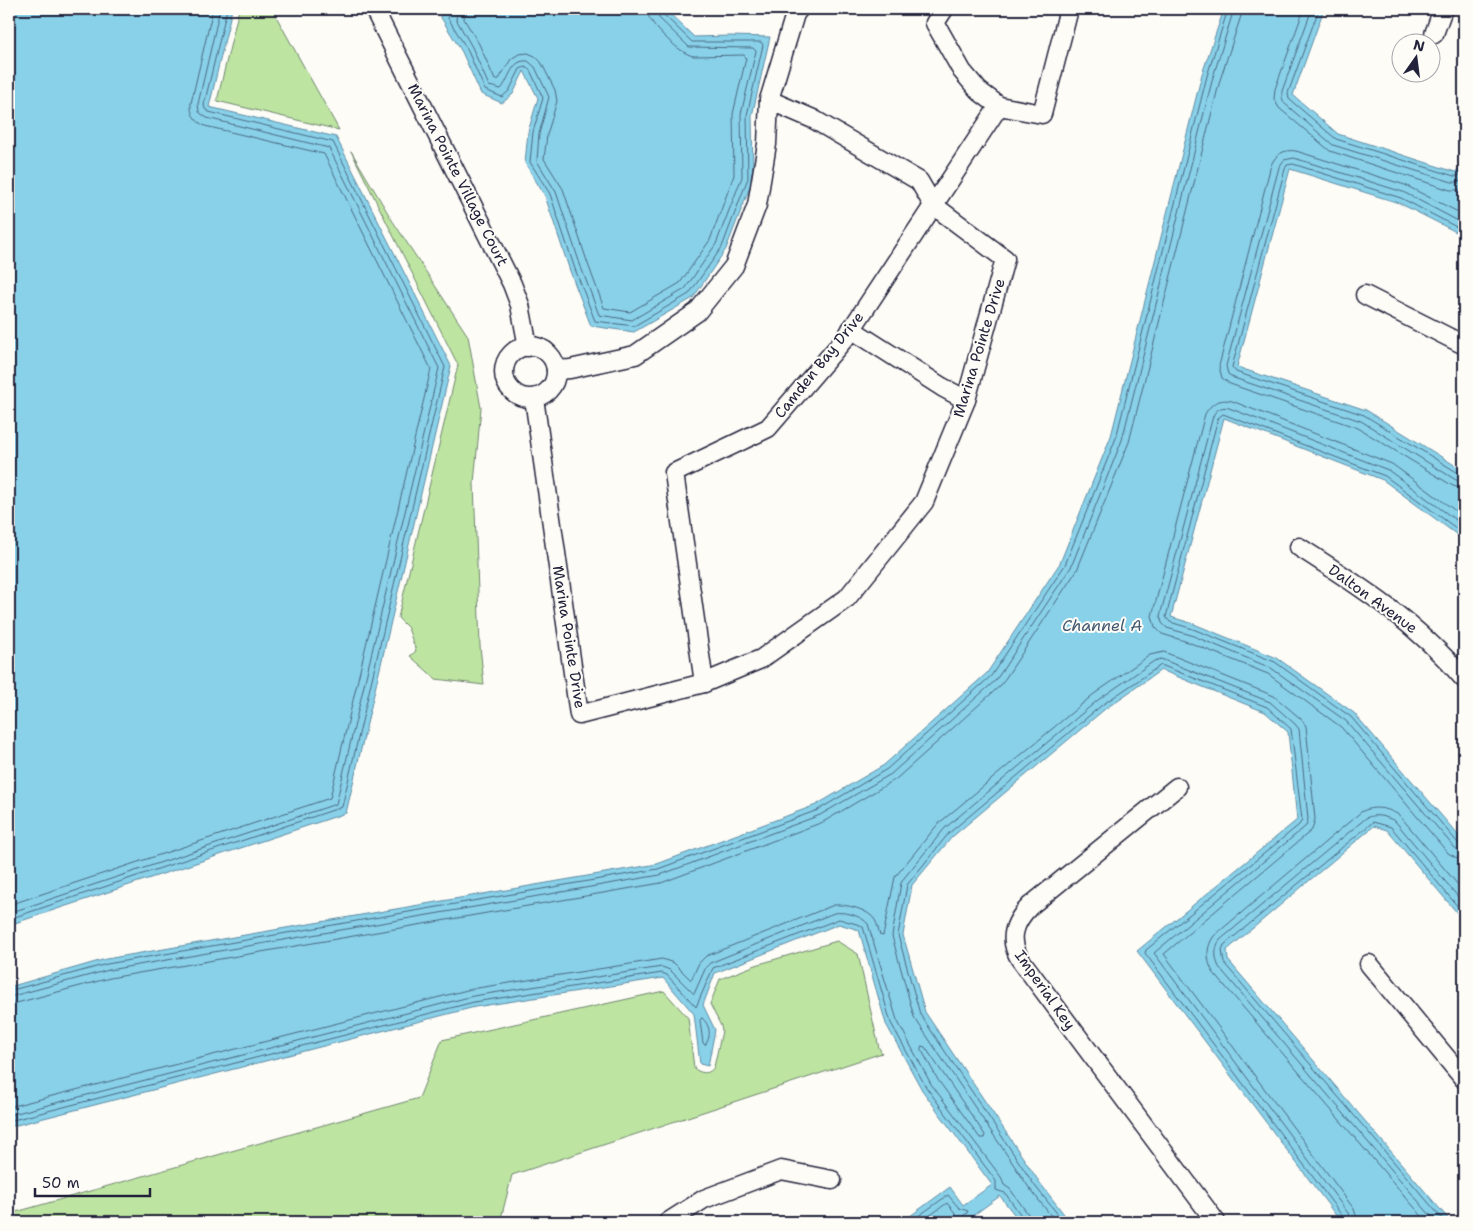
<svg xmlns="http://www.w3.org/2000/svg" width="1473" height="1231" viewBox="0 0 1473 1231" font-family="'Shantell Sans',sans-serif">
  <rect width="100%" height="100%" fill="#fdfcf7"/>
  <filter id="ink" filterUnits="userSpaceOnUse"><feTurbulence type="fractalNoise" baseFrequency=".02" numOctaves="2"/><feDisplacementMap in="SourceGraphic" scale="10" xChannelSelector="R" yChannelSelector="G"/><feConvolveMatrix kernelMatrix="1 2 1 2 8 2 1 2 1" color-interpolation-filters="sRGB"/></filter>
  <g filter="url(#ink)">
    <g fill="#bde5a1" stroke="#70846e">
      <path d="M239,9h33l67,121 -122,-29z"/>
      <path d="M351,151l41,69 76,116 13,72 -7,75 6,163 4,39 -48,-6 -26,-23 6,-5 -8,-23 -10,-10 60,-253z"/>
      <path d="M837,941l21,13 21,94 3,5 -370,122 -12,47h-491v-8l410,-116 23,-58 222,-49 24,27 6,50c6,6 16,7 20,-1l8,-36 -1,-5 -11,-22 10,-25 36,-14z"/>
    </g>
    <g fill="#88d1e9" stroke="#5f8ba3">
      <path d="M9,9h223l-23,98 127,30 115,229 -105,447 -337,112z"/>
      <path d="M449,9h216l29,28 36,-1 40,1 -18,79 1,63 -27,70 -33,49 -59,34 -43,-6 -21,-55 -25,-75 -20,-33 3,-31 10,-34 -14,-27 -11,23 -11,9 -21,-9 -19,-42 -22,-36z"/>
      <path d="M1224,9h100l-31,86 45,39 117,38 9,-8v72l-65,-33 -109,-34 -53,198 129,43 98,61v69l-81,-60 -159,-62 -53,199 23,7 83,34 77,55 110,129v79l-77,-91 -13,-4 -147,124 1,10 223,262h-110l-204,-271 160,-131 -9,-88 -23,-20 -104,-42 -56,39 -153,128 -40,48 -9,50 22,77 115,171 30,39h-50l-20,-26 -36,26h-62l48,-35 13,18 29,-20 -70,-95 -36,-66 -27,-94 -20,-6 -124,49 -12,32 12,25 -7,36 -8,-2 -6,-50 -31,-36 -188,29 -466,120v-140l97,-28 551,-95 159,-59 68,-40 103,-92 73,-110 51,-127 91,-362z"/>
    </g>
    <g fill="none" stroke-linecap="round" stroke-linejoin="round">
      <g stroke="#4b6881" stroke-width="1">
        <path d="M452,9l-4,9 19,31 18,41 17,7 7,-6 11,-22 5,-2 5,3 13,28 -10,34 -3,30 20,32 25,75 20,52 39,5 55,-32 33,-47 26,-69 -1,-63 16,-70 -2,-3h-69l-29,-28 -1,-5"/>
        <path d="M458,9l-2,10 16,28 17,39 12,3c9,-10 10,-30 27,-28l7,6 14,30 -10,37 -2,27 19,31 25,75 18,48 33,5 53,-31 31,-45 26,-67 -1,-63 15,-63 -3,-3 -64,-1 -30,-29 -4,-9"/>
        <path d="M465,9l-1,10 15,25 16,36 4,-1 12,-20 8,-5 9,-1 7,3 6,6 14,28 2,11 -10,34 -3,24 19,30 25,75 16,44 26,4 50,-29 30,-43 24,-65 -1,-61 13,-56 -2,-3 -50,1c-12,-1 -37,-25 -43,-36 -3,-3 -3,-7 -3,-11"/>
        <path d="M1304,9l-29,80 -1,10 5,9 51,43 120,39h8l6,-2"/>
        <path d="M1312,9l-30,82v6l2,6 49,42 119,37h6l6,-3"/>
        <path d="M1319,9l-31,84 1,6 47,40 118,37h4l6,-5"/>
        <path d="M1464,215l-59,-30 -109,-34c-12,-2 -20,3 -25,14l-52,201 3,12 8,6 128,44 95,58 11,3"/>
        <path d="M1464,224l-61,-32 -109,-34 -10,2 -5,7 -53,199 2,8 6,4 127,43 95,59 8,1"/>
        <path d="M1464,231l-63,-33 -108,-34 -6,1 -2,4 -53,198 4,5 128,43 96,59 4,1"/>
        <path d="M1464,517l-72,-53 -160,-63c-12,-3 -21,2 -27,13l-53,202 3,11 7,7 26,8 80,32 73,53 107,126 9,5 7,1"/>
        <path d="M1464,526l-76,-56 -159,-62c-7,-2 -13,1 -16,8l-53,200 2,7 5,5 24,7 80,33 75,53 108,126 5,4h5"/>
        <path d="M1464,534l-79,-58 -162,-62 -5,4 -52,199 4,5 23,7 82,33 76,55 107,126 6,2"/>
        <path d="M9,905l321,-107 101,-429 -107,-215 -119,-28c-10,-5 -15,-12 -14,-23l22,-94"/>
        <path d="M9,913l327,-109 103,-436 -110,-220 -122,-30 -8,-6 -1,-8 22,-95"/>
        <path d="M9,919l333,-112 103,-440 -112,-225 -124,-30 -4,-3 -1,-4 23,-96"/>
        <path d="M9,991l98,-27 551,-95 160,-59 69,-41 104,-93 74,-111 51,-127 91,-362 21,-67"/>
        <path d="M9,997l100,-27 551,-95 160,-60 71,-41 105,-94 75,-113 51,-127 91,-363 21,-68"/>
        <path d="M9,1005l101,-27 551,-95 162,-61 73,-43 105,-94 76,-115 52,-128 91,-362 21,-64 1,-7"/>
        <path d="M702,1018c8,7 10,18 3,27l-2,-2 -3,-22z"/>
        <path d="M922,1046l3,1 60,88 -1,3h-4l-42,-58 -17,-31z"/>
        <path d="M9,1107l462,-118 191,-30 12,4 17,17 8,-17 7,-7 128,-51c12,-1 34,4 41,15 3,5 3,10 5,15l3,1 12,-59 43,-53 156,-130 56,-39 14,-3 110,44 27,23 5,7 9,93 -3,11 -148,124 190,255 4,13"/>
        <path d="M9,1115l464,-119 189,-29 8,3 24,24 12,-27 4,-4 124,-50c11,-2 28,3 34,11l29,96 34,64 70,93 3,8 6,4 18,25 2,8"/>
        <path d="M9,1121l465,-119 188,-29 5,2 29,32 17,-39 126,-49 21,6 3,2 28,96 35,64 70,94v9l9,3 18,25 1,4"/>
        <path d="M910,1222l38,-27 11,13 9,3 -1,2 -5,4 -1,5"/>
        <path d="M921,1222l26,-19 9,11 -1,8"/>
        <path d="M1056,1222l-26,-33 -116,-172 -22,-81 9,-53 3,-5 41,-50 153,-128 56,-39 7,-2 109,43 25,22 4,5 9,90 -2,7 -152,127 194,260 3,9"/>
        <path d="M1064,1222l-29,-36 -115,-172 -22,-79 9,-50 42,-52 153,-128 59,-40 106,42 24,22 11,91 -3,5 -153,125 -1,3 198,264 1,5"/>
        <path d="M1427,1222l-214,-250c-7,-12 -7,-27 2,-37l146,-123c12,-7 28,-4 39,4l64,76"/>
        <path d="M1436,1222l-217,-255c-4,-8 -5,-19 1,-27l146,-122c9,-5 21,-1 29,3l69,83"/>
        <path d="M1445,1222l-221,-259 -2,-13 2,-5 149,-123 18,5 73,87"/>
      </g>
      <g stroke="#22223b" stroke-width="21">
        <g id="minor">
          <path d="M374,9l138,275 8,21 8,42"/>
          <path d="M944,9l-9,14 27,48 17,20 20,15"/>
          <path d="M1434,34l9,-25"/>
          <path d="M1365,295l99,50"/>
          <path d="M851,329l91,58 24,13"/>
          <circle cx="530" cy="372" r="26"/>
          <path d="M556,370l14,-1 65,-14 62,-43 37,-46 23,-61 10,-61 2,-44 26,-86 4,-5"/>
          <path d="M534,398l45,317 125,-32 57,-24 86,-61 77,-96 42,-102 39,-141 -72,-54 -14,-24 -106,-62 -44,-19"/>
          <path d="M1299,547c61,39 118,76 165,132"/>
          <path d="M704,683l-30,-210 94,-45 79,-92 152,-230 43,8 27,-105"/>
          <path d="M1177,787l-147,119c-16,16 -22,33 -10,53l196,263"/>
          <path d="M1369,964l95,115"/>
          <path d="M668,1222l36,-23 77,-29 51,10"/>
        </g>
      </g>
      <use href="#minor" stroke="#fdfcf7" stroke-width="18"/>
    </g>
  </g>
  <g text-anchor="middle" stroke-width="4" stroke-linejoin="round" paint-order="stroke">
    <g font-size="15" fill="#22223b" stroke="#fdfcf7">
      <text transform="translate(458 175) rotate(63)" y="5">Marina Pointe Village Court</text>
      <text transform="translate(979 348) rotate(-73)" y="5">Marina Pointe Drive</text>
      <text transform="translate(819 365) rotate(-51)" y="5">Camden Bay Drive</text>
      <text transform="translate(1373 599) rotate(36)" y="5">Dalton Avenue</text>
      <text transform="translate(569 637) rotate(81)" y="5">Marina Pointe Drive</text>
      <text transform="translate(1045 990) rotate(55)" y="5">Imperial Key</text>
    </g>
    <g font-size="16" font-style="italic" fill="#41576f" stroke="#fdfcf7">
      <text x="1102" y="631">Channel A</text>
    </g>
  </g>
  <rect width="1473" height="1231" fill="none" stroke="#fdfcf7" stroke-width="30"/>
  <rect x="15" y="15" width="1443" height="1201" fill="none" stroke="#22223b" stroke-width="2" filter="url(#ink)"/>
  <g transform="translate(1416 58) rotate(14)"><circle r="24" fill="#fdfcf7" stroke="#a5a5ac"/>
  <path d="M0-4L9 19L0 12L-9 19Z" fill="#22223b"/>
  <text y="-8" font-size="14" font-weight="bold" text-anchor="middle" fill="#22223b">N</text>
  </g>
  <path d="M35 1188v8h115v-8" fill="none" stroke="#22223b" stroke-width="2.5"/>
  <text x="42" y="1188" font-size="15" fill="#22223b" stroke="#fdfcf7" stroke-width="4" paint-order="stroke">50 m</text>
</svg>
